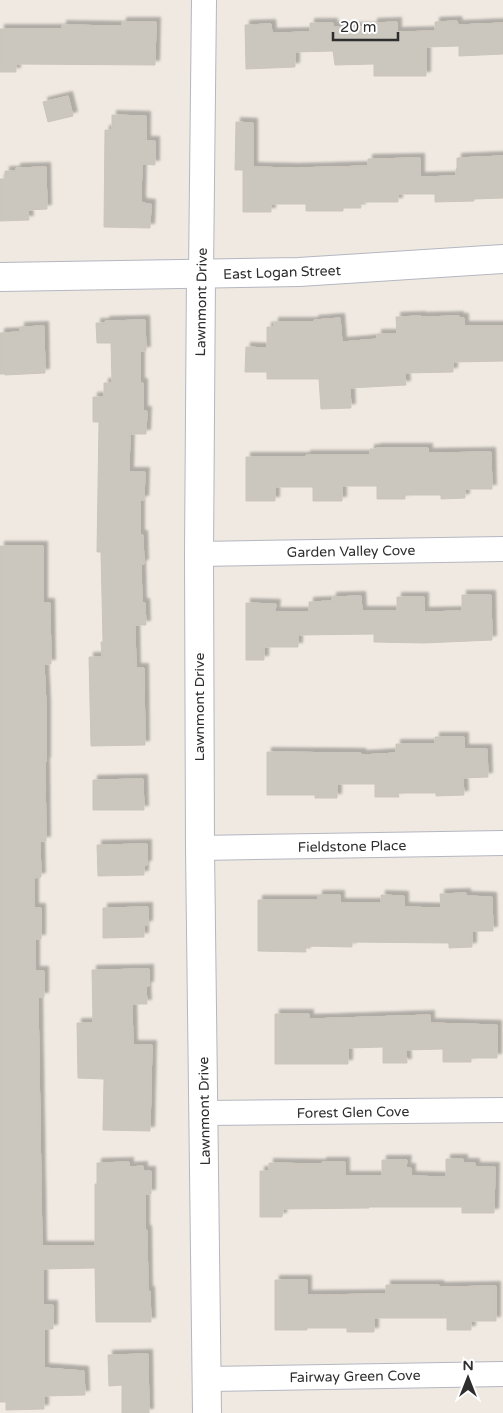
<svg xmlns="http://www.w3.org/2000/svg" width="503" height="1413" viewBox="0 0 503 1413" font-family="'Varela Round',sans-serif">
  <defs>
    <filter id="shadow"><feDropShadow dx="4.5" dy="-4.5" stdDeviation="1" flood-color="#0004"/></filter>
  </defs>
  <rect width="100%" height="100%" fill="#efe9e1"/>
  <g fill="#cbc7bf" stroke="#cbc5ba" filter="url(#shadow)">
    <path d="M457,21l1,4 45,-2v31l-44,2v-10l-33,1v29h-52v-12l-39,1 -2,-14 -38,1v15l-49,2 -1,-44 26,-1 1,9 38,-1v-9h23v4h40v-4l24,-1v10l38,-1v-9z"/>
    <path d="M122,22h34l-1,43 -139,-1v8h-16v-43h62v-4l60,1z"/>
    <path d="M68,96l5,20 -25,6 -5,-20z"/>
    <path d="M112,115l34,1v25h9v24l-13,-1 -1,35 1,4 9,1 -1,24 -46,-1 1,-97h7z"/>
    <path d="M236,122l17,1v44l41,1 74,-2v-7l52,-1v19l36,-1v-7l1,-1v-10l46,-2v42l-29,1v2l-39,1v-8h-37v8h-38l1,6h-18v3h-37v-7h-35v8h-28v-42h-8z"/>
    <path d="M46,167l1,42 -19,1 1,10 -29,1v-42h5v-8h11v-3z"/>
    <path d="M421,316v1l38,-1v2h5v8h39v35l-50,1v10l-48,1 1,12 -56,3 1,20 -30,1 -2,-30h-52v-7h-22l1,-25 21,1v-21h7v-5h40v-2l26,-2 2,24 35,-3v-5h20l-1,-17z"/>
    <path d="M145,320l1,31h-6v32h3v28h4l-1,23h-16l-1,38h16l-1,28h-4v35h3l1,29h-3l1,39h3l1,22h-11l1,43h8l1,77 -54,1 -2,-89h13l-1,-15h2l-2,-90h-4l2,-130h-6v-25h11v-14h8l-1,-40h-14l-1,-20h9v-2z"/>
    <path d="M44,326l1,47 -40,2v-1h-5v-41l20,-1v-5z"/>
    <path d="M376,448h52v5l63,-1 1,37h-27v9l-24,1v-4h-36v4h-28v-13h-35v15h-29v-14h-38v14h-29v-44h60v-2h64v-6h6z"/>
    <path d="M0,546h43v57h7l1,61h-7l2,40v58h-1l1,79h-6l1,36 -7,1v30h7v31h-6v32h9v26h-6l4,249h53v-62h2v-21l32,-1v5l14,-1v5h8v23h-6v36h2l1,61h2l1,31h-55l-1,-54 -52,1v36h10v24h-9v39l40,3 1,24 -41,1v13l-38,1v-8h-6z"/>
    <path d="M462,595h29l1,45 -68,3 -50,-1v-8l-76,1v12h-34v13h-18v-57l30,1 -1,8h34v-10l23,-1v-4l29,-1 1,15h35v-14h27v15l38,-1z"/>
    <path d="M435,737h29v12h23l1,28 -25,1 1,17 -28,1v-3h-38l1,4h-24v-13h-38v14h-22v-3h-48v-43l94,1 1,2 34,-2v-9h39z"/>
    <path d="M143,779l1,31h-51v-30z"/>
    <path d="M147,844v21h-3v10l-46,1 -1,-31z"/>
    <path d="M466,893v3l26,1 1,34h-21v16l-23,1v-5l-97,-1v5l-47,-1 1,6 -48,-1v-51h60v-5h22v8h41v-8l23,1v11l37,1 -1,-14z"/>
    <path d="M148,907v18h-4v12l-41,1v-30z"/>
    <path d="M149,969v17h-3l1,18h-15l1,41h19l-2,86 -47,-1 1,-51 -26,-1 -1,-55h16l-1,-53z"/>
    <path d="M275,1014h34v5l121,-4v8l67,2v33h-26v4h-28v-13l-37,1 1,13h-24v-16l-35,1v16h-73z"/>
    <path d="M446,1159h17v4h12v4h20l-1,46h-32v-6h-93v1l-86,1 -1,8h-22v-46h9v-8l53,1v-2h23v14h37v-16h25l-1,8h5v8l35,1z"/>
    <path d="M275,1280h32v15l79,-1v-9h53l1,2 56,-1v35h-25v9h-24v-12h-73v14h-27v-4h-40v2h-32z"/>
    <path d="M148,1354l1,59h-27v-28l-13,1 -1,-31z"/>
  </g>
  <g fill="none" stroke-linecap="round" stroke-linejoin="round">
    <g stroke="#b4b7c1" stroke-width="26">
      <g id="minor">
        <path d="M201,274l3,-274"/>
        <path d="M199,554l304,-5"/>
        <path d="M200,848l303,-5"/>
        <path d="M204,1113l299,-3"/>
        <path d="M207,1379l296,-5"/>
      </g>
    </g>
    <g stroke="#b4b7c1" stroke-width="30">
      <g id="tertiary">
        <path d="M201,274l-2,280 1,294 7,565"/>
        <path d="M0,277l299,-5 204,-13"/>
      </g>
    </g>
    <use href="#minor" stroke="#fff" stroke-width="24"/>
    <use href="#tertiary" stroke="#fff" stroke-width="28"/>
  </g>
  <g text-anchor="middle" stroke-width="4" stroke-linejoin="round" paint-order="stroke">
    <g font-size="14" fill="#2e2e2e" stroke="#fff">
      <text transform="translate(282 272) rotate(-2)" y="5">East Logan Street</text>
      <text transform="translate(201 302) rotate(-89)" y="5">Lawnmont Drive</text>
      <text transform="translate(351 551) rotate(-1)" y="5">Garden Valley Cove</text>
      <text transform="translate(199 707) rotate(-90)" y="5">Lawnmont Drive</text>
      <text transform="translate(352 846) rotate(-1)" y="5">Fieldstone Place</text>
      <text transform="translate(204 1111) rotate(-91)" y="5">Lawnmont Drive</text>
      <text transform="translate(353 1112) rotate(-1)" y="5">Forest Glen Cove</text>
      <text transform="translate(355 1376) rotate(-1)" y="5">Fairway Green Cove</text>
    </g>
  </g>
  <g transform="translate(468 1378)" stroke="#ffffff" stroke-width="4" paint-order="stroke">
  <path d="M0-4L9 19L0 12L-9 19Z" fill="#2e2e2e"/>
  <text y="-8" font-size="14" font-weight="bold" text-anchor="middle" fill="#2e2e2e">N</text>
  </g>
  <path d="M333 32v8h65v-8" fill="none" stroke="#2e2e2e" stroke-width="2.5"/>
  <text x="340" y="32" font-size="15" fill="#2e2e2e" stroke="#ffffff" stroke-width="4" paint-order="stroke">20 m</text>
</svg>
